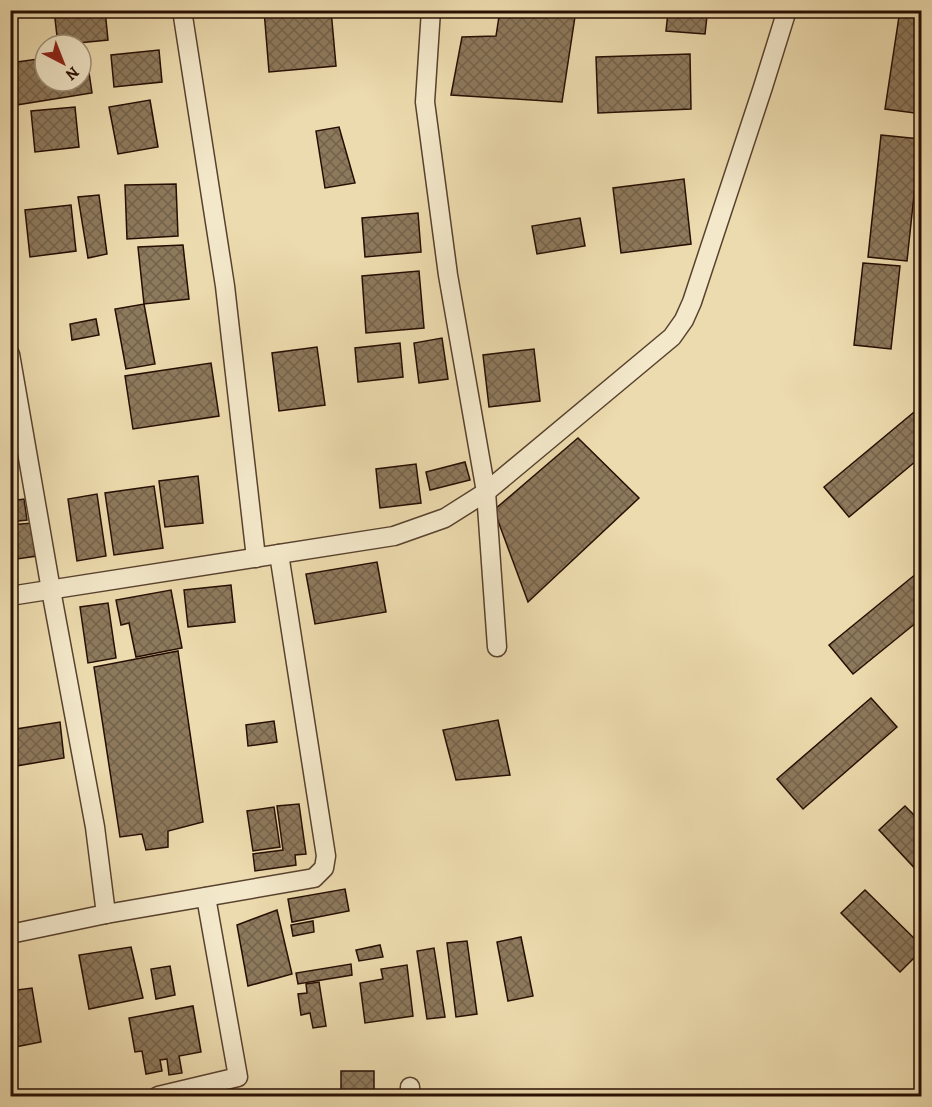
<svg xmlns="http://www.w3.org/2000/svg" width="932" height="1107" viewBox="0 0 932 1107" font-family="Alegreya,serif">
  <defs>
    <pattern id="building-cross-hatch" width="8" height="8" patternUnits="userSpaceOnUse" patternTransform="scale(1.5)"><rect width="8" height="8" fill="#8d795c"/><path d="M0 0l8 8M0 8l8-8" fill="none" stroke="#73624a"/></pattern>
  </defs>
  <rect width="100%" height="100%" fill="#ecdbae"/>
  <filter id="stains"><feTurbulence type="fractalNoise" baseFrequency=".00333" numOctaves="4"/><feColorMatrix values="0 0 0 0 .2 0 0 0 0 .09 0 0 0 0 .02 0 0 0 .5 -.17"/></filter>
  <radialGradient id="worn" r=".72"><stop offset=".6" stop-color="#630" stop-opacity="0"/><stop offset="1" stop-color="#630" stop-opacity=".3"/></radialGradient>
  <g fill="url(#building-cross-hatch)" stroke="#270e03" stroke-width="1.5">
    <path d="M54,10h51l3,30 -50,5z"/>
    <path d="M264,10h67l5,56 -67,6z"/>
    <path d="M500,10h76l-14,92 -111,-7 11,-58 34,-1z"/>
    <path d="M900,10h22v104l-37,-5z"/>
    <path d="M668,12l39,4 -2,18 -39,-3z"/>
    <path d="M159,50l3,32 -48,5 -3,-32z"/>
    <path d="M86,52l6,41 -82,13v-43l35,-5v23h36v-28z"/>
    <path d="M690,54l1,55 -93,4 -2,-56z"/>
    <path d="M150,100l8,47 -40,7 -9,-47z"/>
    <path d="M75,107l4,40 -44,5 -4,-41z"/>
    <path d="M339,127l16,56 -30,5 -9,-57z"/>
    <path d="M881,135l39,4 -13,122 -39,-4z"/>
    <path d="M684,179l7,65 -70,9 -8,-65z"/>
    <path d="M176,184l2,52 -51,3 -2,-54z"/>
    <path d="M99,195l8,59 -19,4 -10,-61z"/>
    <path d="M71,205l5,46 -46,6 -5,-47z"/>
    <path d="M418,213l3,39 -56,5 -3,-39z"/>
    <path d="M580,218l5,28 -48,8 -5,-28z"/>
    <path d="M183,245l6,54 -45,5 -6,-57z"/>
    <path d="M863,263l37,3 -9,83 -37,-4z"/>
    <path d="M419,271l5,57 -58,5 -4,-57z"/>
    <path d="M144,304l11,60 -29,5 -11,-60z"/>
    <path d="M96,319l3,16 -27,5 -2,-16z"/>
    <path d="M442,338l6,41 -29,4 -5,-40z"/>
    <path d="M400,343l3,34 -45,5 -3,-34z"/>
    <path d="M317,347l8,58 -46,6 -7,-58z"/>
    <path d="M534,349l6,52 -51,6 -6,-52z"/>
    <path d="M211,363l8,53 -86,13 -8,-53z"/>
    <path d="M919,408l3,3v45l-73,61 -25,-30z"/>
    <path d="M578,438l61,60 -111,104 -34,-92z"/>
    <path d="M465,462l5,18 -40,10 -4,-18z"/>
    <path d="M416,464l5,39 -41,5 -4,-39z"/>
    <path d="M198,476l5,47 -38,4 -6,-46z"/>
    <path d="M154,486l9,62 -49,7 -9,-62z"/>
    <path d="M97,494l9,62 -29,5 -9,-62z"/>
    <path d="M24,499l3,21 -17,2v-21z"/>
    <path d="M32,523l5,33 -27,4v-35z"/>
    <path d="M377,562l9,50 -71,12 -9,-50z"/>
    <path d="M922,569v49l-69,56 -24,-29z"/>
    <path d="M231,585l4,37 -47,5 -4,-37z"/>
    <path d="M171,590l11,58 -46,9 -7,-34 -8,2 -5,-25z"/>
    <path d="M108,603l8,55 -28,5 -8,-56z"/>
    <path d="M178,651l25,171 -35,9v16l-22,3 -4,-16 -22,3 -26,-170z"/>
    <path d="M871,698l26,29 -94,82 -26,-30z"/>
    <path d="M498,720l12,55 -54,5 -13,-50z"/>
    <path d="M274,721l3,21 -29,4 -2,-21z"/>
    <path d="M60,722l4,36 -54,9v-37z"/>
    <path d="M299,804l7,50 -11,1 1,10 -41,6 -2,-17 30,-4 -6,-44z"/>
    <path d="M905,806l17,17v53l-43,-46z"/>
    <path d="M274,807l6,40 -27,4 -6,-40z"/>
    <path d="M345,889l4,22 -57,11 -4,-23z"/>
    <path d="M865,890l57,56v4l-22,22 -59,-59z"/>
    <path d="M277,910l15,64 -44,12 -11,-61z"/>
    <path d="M313,921l1,11 -21,4 -2,-11z"/>
    <path d="M521,937l12,59 -25,5 -11,-59z"/>
    <path d="M467,941l10,73 -21,3 -9,-74z"/>
    <path d="M380,945l3,12 -24,4 -3,-11z"/>
    <path d="M131,947l12,51 -54,11 -10,-54z"/>
    <path d="M434,948l11,69 -18,2 -10,-68z"/>
    <path d="M351,964l1,11 -54,9 -2,-11z"/>
    <path d="M407,965l6,51 -48,7 -5,-40 23,-4 -2,-10z"/>
    <path d="M170,966l5,29 -19,4 -5,-30z"/>
    <path d="M319,982l7,44 -13,2 -3,-15 -9,2 -3,-21 9,-1 -1,-9z"/>
    <path d="M32,988l9,54 -31,6v-57z"/>
    <path d="M193,1006l8,46 -22,4 3,17 -13,2 -2,-16 -7,1 2,11 -16,3 -4,-23 -7,1 -6,-34z"/>
    <rect x="341" y="1071" width="33" height="25"/>
  </g>
  <g fill="none" stroke-linecap="round" stroke-linejoin="round">
    <g stroke="#58412e" stroke-width="21">
      <g id="street">
        <path d="M182,10l43,276 31,272"/>
        <path d="M431,10l-6,92 23,173 38,217 11,155"/>
        <path d="M10,354l41,236 44,237 11,87"/>
        <path d="M10,596l384,-60 51,-18 41,-26 186,-155 12,-17 8,-18 71,-215 24,-77"/>
        <path d="M10,934l96,-20 208,-36 10,-10 2,-12 -47,-302"/>
        <path d="M158,1096l80,-19 -32,-180"/>
        <path d="M410,1096v-9"/>
      </g>
    </g>
    <use href="#street" stroke="#f3e8ca" stroke-width="18"/>
  </g>
  <rect width="932" height="1107" fill="none" stroke="#ecdbae" stroke-width="36"/>
  <rect x="12" y="12" width="908" height="1083" fill="none" stroke="#270e03" stroke-width="3"/>
  <rect x="18" y="18" width="896" height="1071" fill="none" stroke="#270e03" stroke-width="1.5"/>
  <g transform="translate(63 63) rotate(138)"><circle r="28" fill="#f3e8ca" stroke="#a1917a" stroke-width="1.5"/>
  <path d="M0-4.5L10 22L0 15L-10 22Z" fill="#8f2418"/>
  <text y="-9" font-size="16" font-weight="bold" text-anchor="middle" fill="#270e03">N</text>
  </g>
  <rect width="100%" height="100%" filter="url(#stains)"/>
  <rect width="100%" height="100%" fill="url(#worn)"/>
</svg>
